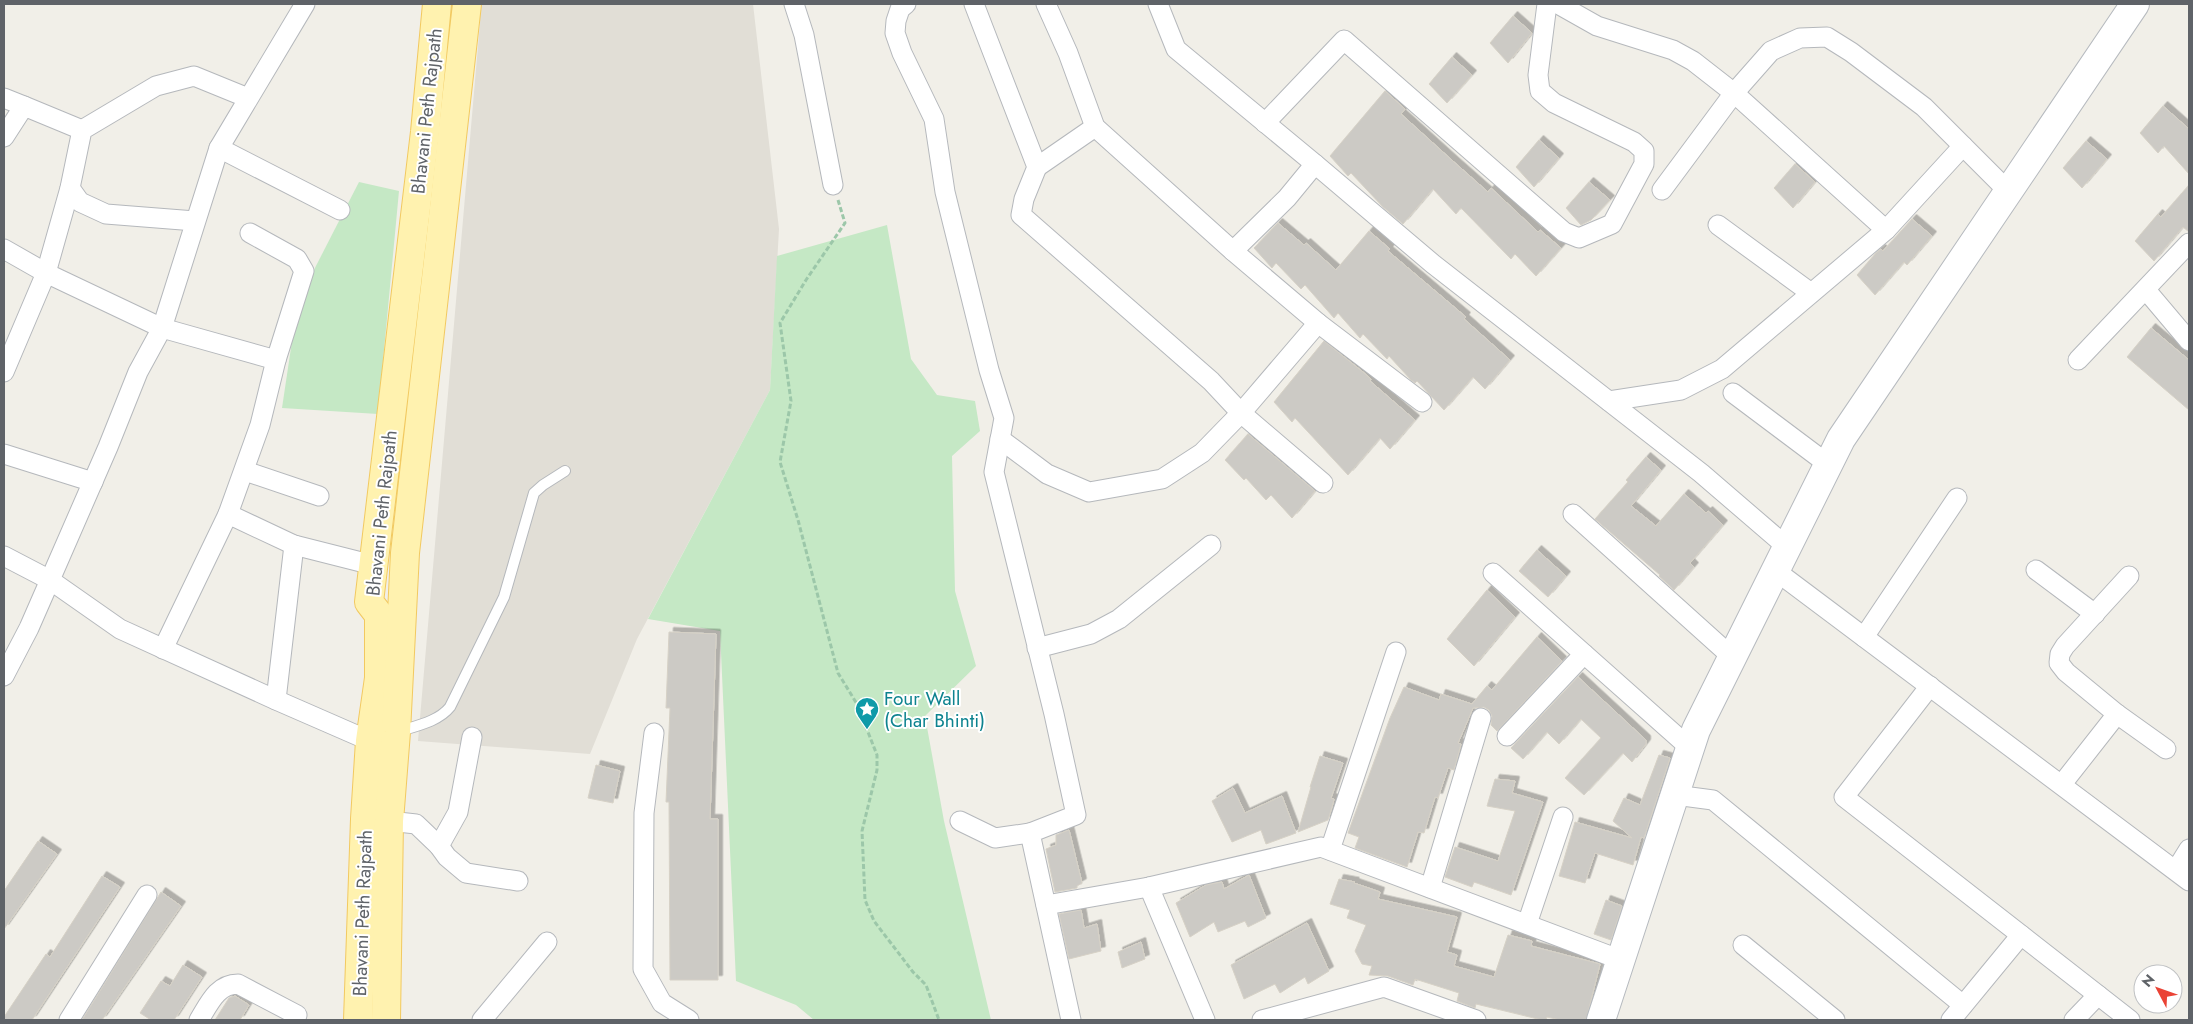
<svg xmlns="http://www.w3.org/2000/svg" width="2193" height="1024" viewBox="0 0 2193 1024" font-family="Jost,sans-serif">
  <defs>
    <filter id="shadow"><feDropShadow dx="4.5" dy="-4.5" stdDeviation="0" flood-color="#0004"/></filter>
  </defs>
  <rect width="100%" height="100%" fill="#f1efe8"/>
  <path fill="#e1ded6" d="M480,4h273l26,225 -9,161 -133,249 -47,115 -172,-13 62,-718z"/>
  <g fill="#c5e8c5">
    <path d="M359,182l40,9 -21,223 -96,-6 16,-107z"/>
    <path d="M887,225l24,134 26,36 38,6 5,30 -28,25 3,135 21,75 -51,50 19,105 47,199h-177l-18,-15 -60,-24 -16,-350 -72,-12 122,-229 7,-134z"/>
  </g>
  <g fill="#cccac5" stroke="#d6d1c6" filter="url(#shadow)">
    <path d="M1513,16l19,17 -24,30 -18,-20z"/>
    <path d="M1452,57l20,18 -25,28 -18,-19z"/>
    <path d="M1385,91l20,18 -4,5 53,48 34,30 3,-4 47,44 2,-2 21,18 -25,28 -21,-22 -4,5 -50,-51 -5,6 -23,-25 -30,35 -20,-17 -32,-34 -3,3 -18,-20z"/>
    <path d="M2163,106l26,23v45l-25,-28 -6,7 -18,-20z"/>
    <path d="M1539,140l20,18 -25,29 -18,-20z"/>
    <path d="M2086,141l21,18 -25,29 -19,-20z"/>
    <path d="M1795,164l20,18 -22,26 -19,-20z"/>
    <path d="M1589,182l21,18 -19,20 -10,5 -15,-17z"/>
    <path d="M2189,185v47l-6,-5 -29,34 -19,-20 23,-27 3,3z"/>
    <path d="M1912,219l20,17 -25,29 -3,-3 -29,33 -18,-20 19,-22 5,-4 2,2z"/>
    <path d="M1278,223l26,22 2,-2 30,27 33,-39 21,18 -2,2 78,66 -2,2 46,41 -25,29 -12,-12 -29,33 -27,-29 -2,2 -4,-3 -22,-24 -2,3 -24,-25 -3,4 -22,-25 -4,5 -29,-33 -4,4 -25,-26 -4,5 -18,-20z"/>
    <path d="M2151,328l38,32v50l-62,-53z"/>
    <path d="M1324,341l39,31 8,7 -1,2 45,39 -25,29 -10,-11 -32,37 -53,-57 -3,4 -18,-20z"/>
    <path d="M1248,434l67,57 -23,27 -21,-23 -5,5 -20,-22 -2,2 -19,-20z"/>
    <path d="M1646,457l15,13 -30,36 25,20 28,-32 22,19 2,-2 15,14 -33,38 4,4 -20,23 -15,-14 1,-1 -65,-56 33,-37 -2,-2z"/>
    <path d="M1537,550l29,26 -18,21 -29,-26z"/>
    <path d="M1487,590l28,27 -41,49 -27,-27z"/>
    <path d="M669,632l47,2 -6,185h8v161h-48l-1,-178h-3l4,-94h-4z"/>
    <path d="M1537,637l25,24 -65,70 -6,-6 1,-9 -3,-6 -5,-3 -11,1 -15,35 3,1 -7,26 -6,-2 -10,30 -3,-1 -11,36 -6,-1 -11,35 -52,-19 4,-11 -11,-4 42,-115 14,-31 35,13 2,-6 31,10 15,-18 5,4z"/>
    <path d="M1578,677l68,63v4l-14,18 -9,-9 -39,42 -19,-17 36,-40 -20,-19 -22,25 -12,-12 -24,27 -12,-11z"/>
    <path d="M1659,755l11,3 -26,80 -3,-1 -8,28 -38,-12 -10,30 -26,-7 16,-54 57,16 -19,-17 11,-23 16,7z"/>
    <path d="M1320,756l23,7 -12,35 3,1 -2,8 -4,13 -30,12 13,-45h-1z"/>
    <path d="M596,765l24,6 -7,32 -25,-5z"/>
    <path d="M1495,779l20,2 -3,12 31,9 -32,93 -37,-13 -2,5 -27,-10 10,-30 43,14 17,-50 -28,-5z"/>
    <path d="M1233,788l12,25 37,-17 14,37 -30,11 -5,-14 -29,12 -20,-41z"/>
    <path d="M1069,830l13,53 -5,3v2l-22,4 -9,-43 10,-4v-10z"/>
    <path d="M38,841l19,13 -53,75v-38z"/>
    <path d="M1249,875l17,43 -18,9 -3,-6 -27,11 -4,-10 -24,15 -14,-34 30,-18 16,-3 2,7z"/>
    <path d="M102,876l18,11 -88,133h-28v-3l42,-63 4,3z"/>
    <path d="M1339,879l16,3 -1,1 26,9 -2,7 79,18 -10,35 10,3 -3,11 40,11 14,-42 24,6 -1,5 69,18 -14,56h-26l-13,-3 -1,3h-4l-66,-16 -1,4 -18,-7 2,-8 -44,-14 -2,6 -25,-9 -19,-1 3,-9 -10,-2 -7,-13 11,-26 -19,-7 3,-8 -20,-6z"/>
    <path d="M161,892l20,14 -79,114h-20z"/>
    <path d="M1606,900l16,6 -11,34 -17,-6z"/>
    <path d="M1081,910l3,18 13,-4 4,27 -32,8 -10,-45z"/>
    <path d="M1307,923l22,48 -21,13 -3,-7 -25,16 -5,-9 -31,15 -13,-34z"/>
    <path d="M1141,942l4,17 -23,9 -4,-16z"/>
    <path d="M183,965l19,12 -28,43h-23l-11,-7 21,-32 9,5z"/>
    <path d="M235,996l14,9 -9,15h-25l14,-22z"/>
  </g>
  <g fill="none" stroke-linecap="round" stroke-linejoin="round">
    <path stroke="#ccccc8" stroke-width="28" stroke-dasharray="28 14" stroke-linecap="butt" d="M445,60l6,-56"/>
    <g stroke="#b5b8bc" stroke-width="12">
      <path id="lane" d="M397,732c18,-6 41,-10 53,-25l54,-110 30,-104 9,-8 22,-14"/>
    </g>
    <g stroke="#b5b8bc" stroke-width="21">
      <g id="street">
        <path d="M794,4l10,31 29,150"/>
        <path d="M906,4l-6,5 -4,12 -1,12 7,20 32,66 11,73 44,178 15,48 -10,54 60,242 22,101 -46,18 41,187"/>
        <path d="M974,4l63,163 -13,32 -3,16 190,166 30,32 82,70"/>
        <path d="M1046,4l22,49 27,74 138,124 85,72 104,79"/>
        <path d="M1158,4l18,45 139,115 118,100 268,209 86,74"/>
        <path d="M1558,4l39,22 76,24 20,11 41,32 152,137"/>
        <path d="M4,98l20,8"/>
        <path d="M1265,123l79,-83 220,192 15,6 33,-14 32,-60v-13l-10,-9 -80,-39 -14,-12 -2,-16 9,-71"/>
        <path d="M4,137l20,-31 58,24"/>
        <path d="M219,148l121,62"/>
        <path d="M1037,167l58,-40"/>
        <path d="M70,188l10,14 26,12 89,7"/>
        <path d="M1662,190l72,-97 37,-42 29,-13 27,-1 24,15 73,55 84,84"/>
        <path d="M1718,225l93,68"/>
        <path d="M4,249l42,24 116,55 114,32"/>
        <path d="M1233,251l54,-53 28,-34"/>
        <path d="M2146,290l43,51"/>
        <path d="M2078,360l111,-117"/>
        <path d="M4,372l42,-99 24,-85 12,-58 74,-44 38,-10 54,22"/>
        <path d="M1733,393l96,72"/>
        <path d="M1609,401l72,-11 41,-21 164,-139 77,-84"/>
        <path d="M1000,439l47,35 42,18 73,-13 40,-26 39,-40 77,-90"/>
        <path d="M4,454l89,28"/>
        <path d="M245,471l74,25"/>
        <path d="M228,514l32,-89 16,-65 28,-89 -7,-12 -47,-26"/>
        <path d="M1573,514l159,143"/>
        <path d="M4,556l46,24 70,49 156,71 94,41"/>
        <path d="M2036,570l59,44"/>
        <path d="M1776,571l413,310"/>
        <path d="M1493,573l197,175"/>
        <path d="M2129,576l-64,70 -5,8 -1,9 7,9 51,42 49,35"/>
        <path d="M1864,637l93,-139"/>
        <path d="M1037,648l54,-14 28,-15 92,-74"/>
        <path d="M163,649l65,-135 66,31 79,20"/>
        <path d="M4,676l25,-48 21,-48 58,-133 30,-75 24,-44 57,-180 86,-144"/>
        <path d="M1930,686l-86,111 286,223"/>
        <path d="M276,700l18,-155"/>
        <path d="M654,733l-10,80 -1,156 19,34 27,17"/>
        <path d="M1507,736l77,-82"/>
        <path d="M2062,784l55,-70"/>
        <path d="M1675,795l38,5 250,205"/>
        <path d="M389,821l27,3 23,22 8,11 19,16 52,8"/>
        <path d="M960,821l35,17 35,-5"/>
        <path d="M439,846l19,-34 14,-75"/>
        <path d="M1330,850l66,-198"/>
        <path d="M2176,870l13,-21"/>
        <path d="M1149,887l56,133"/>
        <path d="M1430,888l51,-170"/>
        <path d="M1046,905l103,-18 172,-40 300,113"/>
        <path d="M1527,924l36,-107"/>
        <path d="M1743,945l92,75"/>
        <path d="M69,1020l78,-125"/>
        <path d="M199,1020c10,-16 18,-36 39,-36l59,31"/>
        <path d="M482,1020l65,-78"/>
        <path d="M1262,1020l122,-33 92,33"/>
        <path d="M1951,1020l70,-85"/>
        <path d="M2074,1020l24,-25"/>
      </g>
    </g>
    <g stroke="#b6babf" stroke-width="30">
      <path id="secondary" d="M1601,1020l95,-290 145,-291 294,-435"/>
    </g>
    <g stroke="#f2c960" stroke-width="30">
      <g id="primary">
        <path d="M358,1020l7,-201 5,-78 9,-63v-63l-10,-13 56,-470 12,-128"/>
        <path d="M386,1020l3,-199 7,-89 9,-179 62,-549"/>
      </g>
    </g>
    <path stroke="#9cc7a9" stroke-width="3" stroke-dasharray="5 2.5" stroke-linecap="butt" d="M838,200l7,23 -39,57 -26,43 11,78 -11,61 18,58 40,153 19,31 20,51v15l-15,61 3,69 9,21 39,51 13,13 13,35"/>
    <use href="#lane" stroke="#fff" stroke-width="10"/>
    <use href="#street" stroke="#fff" stroke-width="19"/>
    <use href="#secondary" stroke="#fff" stroke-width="28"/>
    <use href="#primary" stroke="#fff2af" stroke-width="28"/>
  </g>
  <defs>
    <g id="sight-pin" transform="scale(1.25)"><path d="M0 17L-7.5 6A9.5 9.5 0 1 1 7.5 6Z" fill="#0f9aa8" stroke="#fff"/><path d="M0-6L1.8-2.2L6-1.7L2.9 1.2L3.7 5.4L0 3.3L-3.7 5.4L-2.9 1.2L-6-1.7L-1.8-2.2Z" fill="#fff"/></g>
  </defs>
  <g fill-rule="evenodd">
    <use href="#sight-pin" x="867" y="709"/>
  </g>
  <g text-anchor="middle" stroke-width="4" stroke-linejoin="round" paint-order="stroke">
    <g font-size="19" fill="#5f6368" stroke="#fff">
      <text transform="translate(426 111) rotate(-84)" y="7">Bhavani Peth Rajpath</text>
      <text transform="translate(381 513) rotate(-84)" y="7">Bhavani Peth Rajpath</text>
      <text transform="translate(362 913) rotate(-88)" y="7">Bhavani Peth Rajpath</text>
    </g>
    <g font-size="19" fill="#0d838f" stroke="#fff" text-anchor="start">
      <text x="884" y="705">Four Wall<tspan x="884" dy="22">(Char Bhinti)</tspan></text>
    </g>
  </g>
  <rect width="2193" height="1024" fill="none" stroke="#5f6368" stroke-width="10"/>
  <g transform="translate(2158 989) rotate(311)"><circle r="24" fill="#ffffff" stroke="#bfc1c3"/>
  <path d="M0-4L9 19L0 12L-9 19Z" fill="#ea4335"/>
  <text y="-8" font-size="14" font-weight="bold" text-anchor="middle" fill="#5f6368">N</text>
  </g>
</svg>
